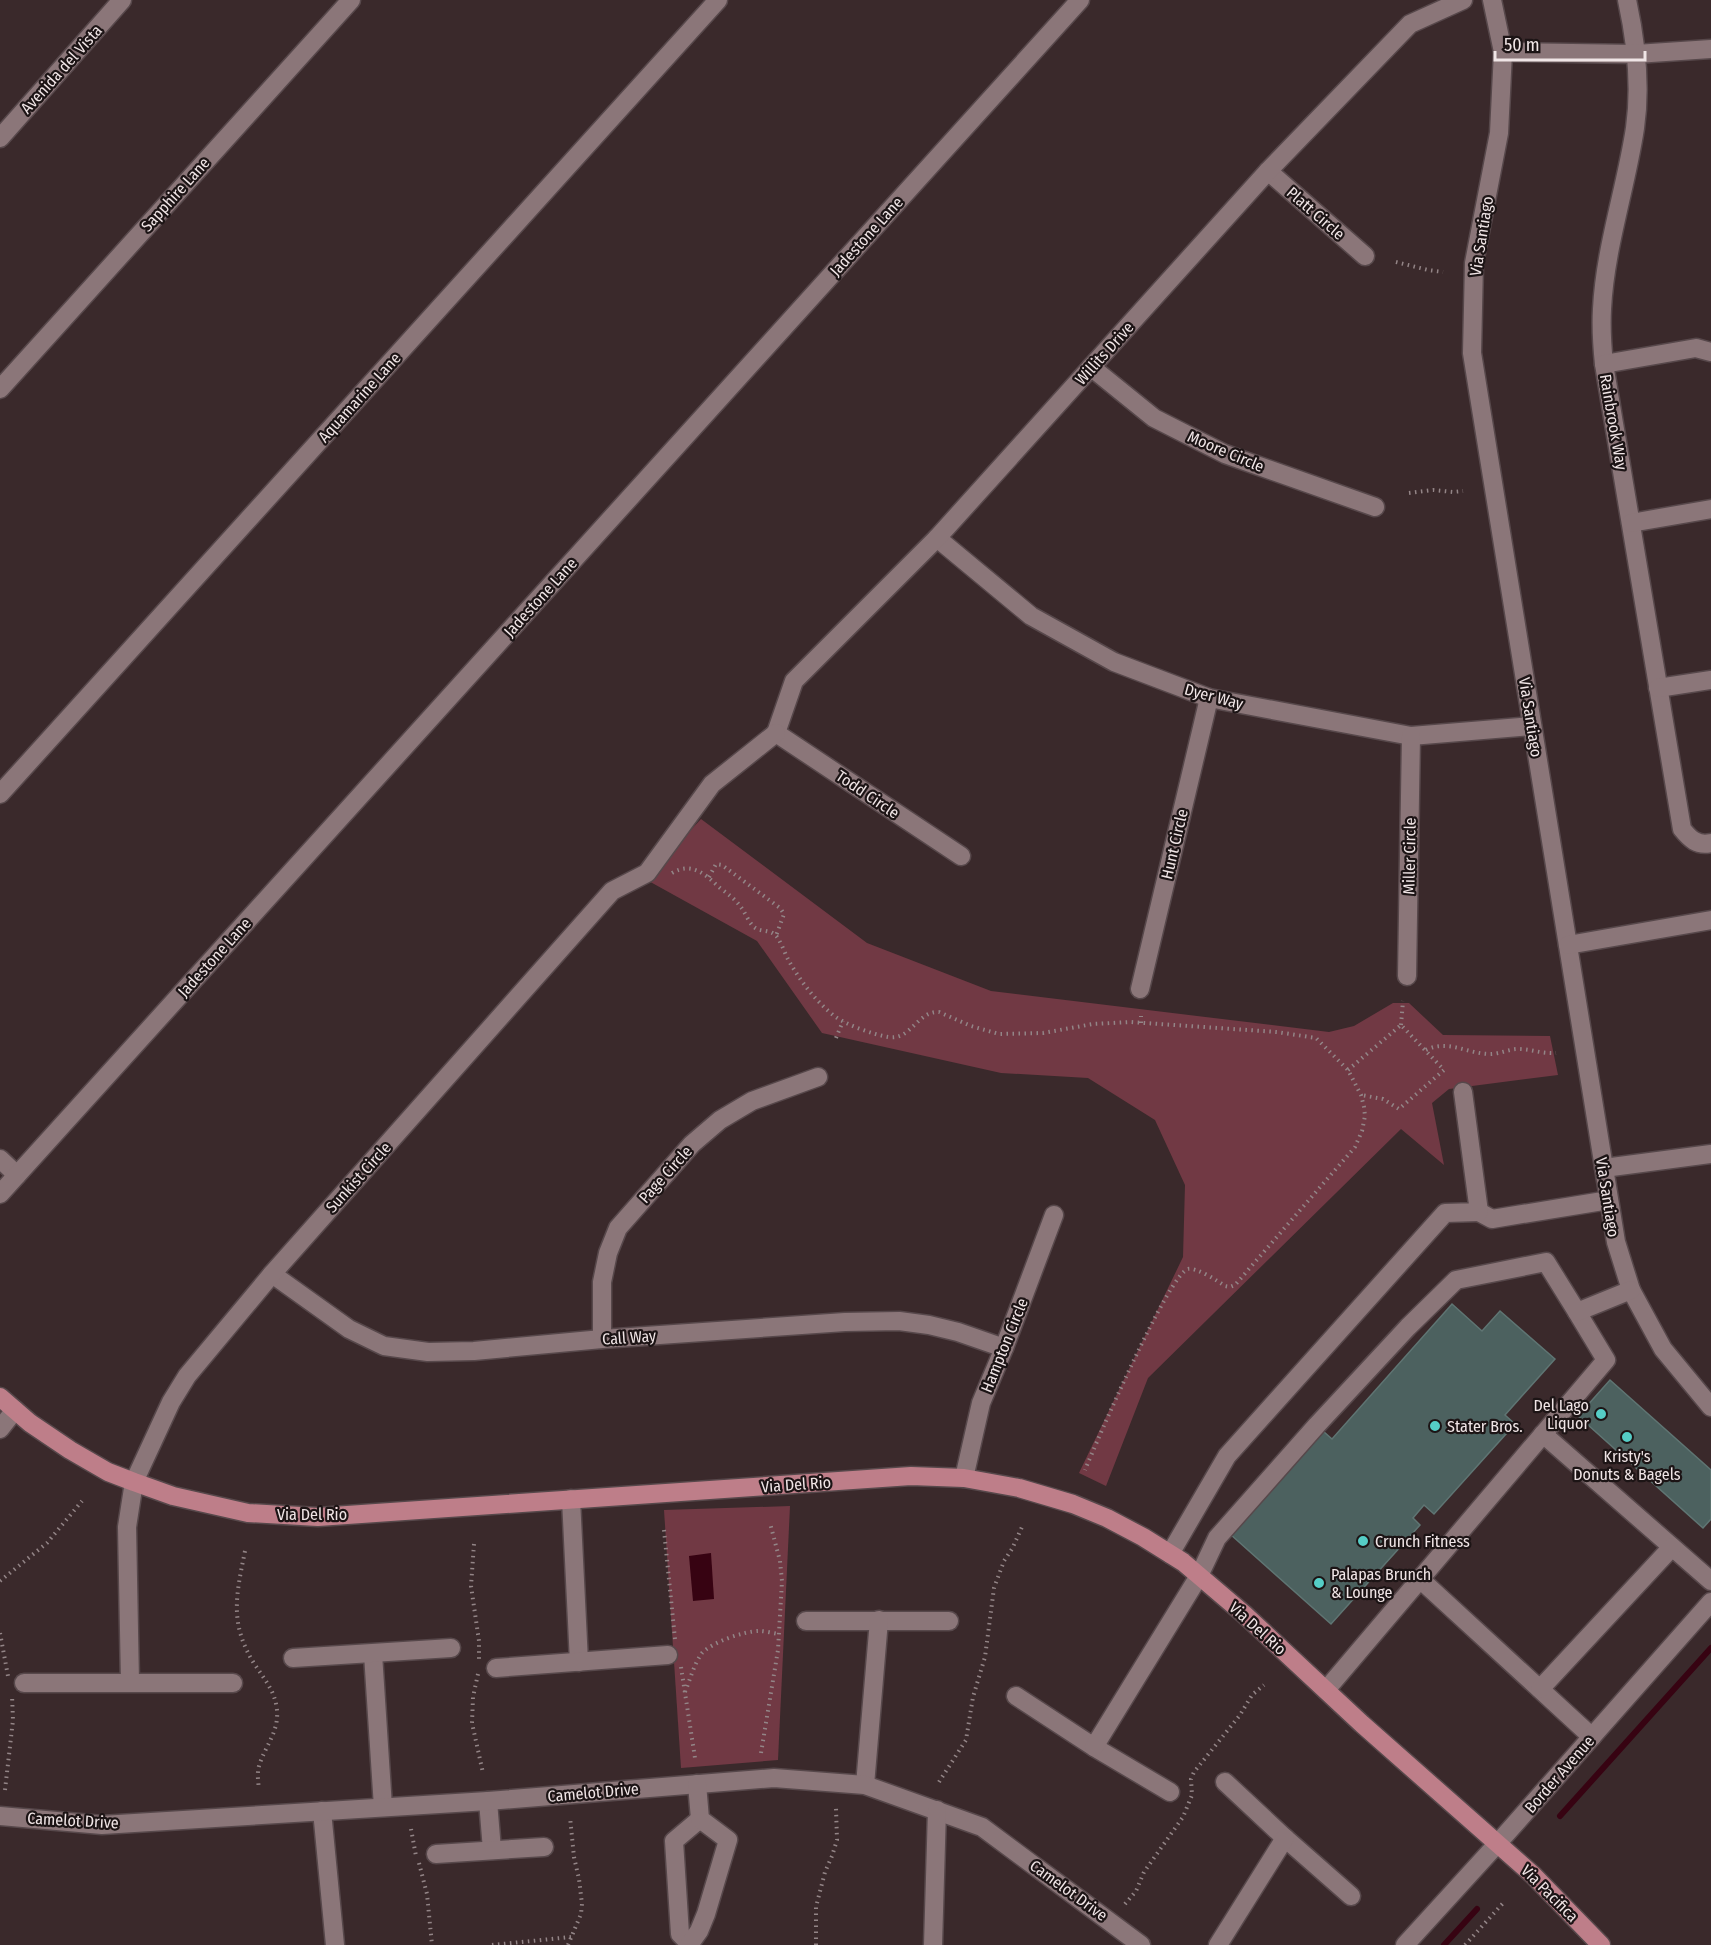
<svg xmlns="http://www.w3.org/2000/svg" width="1711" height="1945" viewBox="0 0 1711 1945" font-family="'Fira Sans Condensed',sans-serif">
  <rect width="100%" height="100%" fill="#3a292b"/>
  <g fill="#713944">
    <path d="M701,819l166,124 124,48 338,41 25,-6 39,-23h16l34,32 107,1 8,39 -109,14 -17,14 12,62 -43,-36 -253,249 -42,108 -27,-13 104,-216 2,-72 -30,-65 -67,-42 -87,-5 -179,-40 -65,-92 -112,-62z"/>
    <path d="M790,1506l-12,254 -97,8 -17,-258z"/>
  </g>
  <path fill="#370312" d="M711,1553l3,46 -21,2 -4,-45z"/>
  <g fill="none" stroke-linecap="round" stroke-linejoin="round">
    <g stroke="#370312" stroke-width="6">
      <path d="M1560,1816l151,-168"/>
      <path d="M1444,1945l33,-36"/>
    </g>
  </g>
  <g fill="#4c615f" stroke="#5f7573" stroke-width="1.5">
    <path d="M1452,1304l30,27 18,-20 55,48 -50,56 10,9 -81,90 -10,-9 -11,13 7,7 -89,99 -101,-90 93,-103 9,8z"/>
    <path d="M1610,1380l101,90v49l-8,9 -125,-112z"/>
  </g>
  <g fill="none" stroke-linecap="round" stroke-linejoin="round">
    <g stroke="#57484b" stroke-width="21">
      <g id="minor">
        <path d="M1492,0l11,52 -4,81 -25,130 -2,90 144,889 15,48 32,59 48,58"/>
        <path d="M1627,0c9,41 14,86 8,128 -9,60 -30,120 -33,181 -1,18 0,36 2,55l78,465c8,10 15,17 29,14"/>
        <path d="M1503,52l133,2 75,-5"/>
        <path d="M0,138l122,-138"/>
        <path d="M1268,171l97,85"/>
        <path d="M1604,364l92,-16 15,4"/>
        <path d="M1091,367l63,51 71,36 150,53"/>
        <path d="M0,389l351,-389"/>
        <path d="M1631,523l80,-14"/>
        <path d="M937,538l94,78 83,46 95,36 202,38 121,-10"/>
        <path d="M1658,688l53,-8"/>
        <path d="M776,733l18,-52 143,-143 331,-367 142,-147 53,-24"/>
        <path d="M776,733l185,123"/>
        <path d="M0,794l718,-794"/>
        <path d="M1568,945l143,-25"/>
        <path d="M1407,976l4,-240"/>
        <path d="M1140,989l69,-291"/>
        <path d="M0,1159l17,16"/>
        <path d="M1604,1168l107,-14"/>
        <path d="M0,1194l1080,-1194"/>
        <path d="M1479,1212l13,7 117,-19"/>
        <path d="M272,1274l77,55 35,17 44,6 46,-1 128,-12 243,-17 54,-1 30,4 29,7 46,16"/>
        <path d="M602,1339v-57l6,-29 10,-25 74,-84 28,-24 32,-19 66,-24"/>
        <path d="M0,1429l15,-19"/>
        <path d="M1543,1434l168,147"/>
        <path d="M964,1478l17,-75 23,-55 50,-133"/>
        <path d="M571,1499l8,163"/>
        <path d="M1170,1554l57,-98 218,-243 34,-1 -16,-120"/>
        <path d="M1420,1579l172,158"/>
        <path d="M806,1621h143"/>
        <path d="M373,1654l10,153"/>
        <path d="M293,1658l158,-10"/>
        <path d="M496,1668l172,-13"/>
        <path d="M130,1682l-3,-155 7,-45 37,-80 16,-26 85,-102 340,-383 35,-18 65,-89 64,-51"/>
        <path d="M24,1683h209"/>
        <path d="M1540,1689l132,-142"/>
        <path d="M1326,1690l280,-330 -29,-48"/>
        <path d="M1016,1696l78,51 76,45"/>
        <path d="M1094,1747l105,-171 18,-38 100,-113 91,-98 48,-47 90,-18 31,50 54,-22"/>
        <path d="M1225,1782l60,56 66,58"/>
        <path d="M865,1785l14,-165"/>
        <path d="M488,1801l4,49"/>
        <path d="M322,1811l13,134"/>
        <path d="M0,1816l102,9 386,-24 286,-23 91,7 117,42 159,118"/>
        <path d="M436,1854l108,-7"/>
        <path d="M689,1943l-9,-9 -6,-93 26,-22"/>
        <path d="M689,1945l10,-14 7,-17 22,-74 -28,-21 -3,-35"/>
        <path d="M933,1945l4,-135"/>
        <path d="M1218,1945l67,-107"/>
        <path d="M1405,1945l93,-102 213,-241"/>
      </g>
    </g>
    <g stroke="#57484b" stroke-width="21">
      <path id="major" d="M0,1397l30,26 40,27 38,22 26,10 39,14 75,17 70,4 593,-41 53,2 55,10 54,16 34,14 36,19 40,25 61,52 118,110 171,151 68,70"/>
    </g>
    <g stroke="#938587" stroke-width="4" stroke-dasharray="1.5 4.5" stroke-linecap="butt">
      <path d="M1396,262l32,8 15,2"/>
      <path d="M1409,493l24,-3 20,2 10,-1"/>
      <path d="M672,873c20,-12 34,2 48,15 8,6 15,11 20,18 5,6 8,15 13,20 6,7 17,2 24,11 5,7 8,17 12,24 12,21 26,39 44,54 13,10 39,19 55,22 23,4 29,-26 51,-25l32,14 28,8 44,-1 50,-9 37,-2 147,10 39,6 32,32 13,25 3,12 1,9 -3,15 -7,16 -120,138 -5,2 -5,-1c-7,-5 -29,-19 -37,-17 -20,6 -92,174 -103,201"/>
      <path d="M709,877l7,-13 6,1 58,43 4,6 -8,22"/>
      <path d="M1141,1023v-7"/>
      <path d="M1401,1025l2,-24"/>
      <path d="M836,1038l7,-17"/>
      <path d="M1426,1050c22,-11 42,4 64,4 10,0 19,-5 28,-5 13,0 24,5 38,4"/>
      <path d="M1348,1070l53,-45 43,45 -45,39 -16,-10 -22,-4"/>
      <path d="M664,1530l11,109"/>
      <path d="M474,1544l-3,42 8,55v19"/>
      <path d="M245,1551c-9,45 -16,73 10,114 10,15 20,26 22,45 2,22 -12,36 -18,56 -2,7 -1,15 0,23"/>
      <path d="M0,1581l47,-38 35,-42"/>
      <path d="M0,1633l8,43"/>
      <path d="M681,1667l14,91"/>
      <path d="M478,1674l-5,23 -1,26 11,50"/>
      <path d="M685,1692c5,-12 9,-28 17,-39 10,-11 43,-22 57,-22 6,0 13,2 19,3"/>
      <path d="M761,1753l17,-103 4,-69 -2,-20 -10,-38"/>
      <path d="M939,1782l27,-42 7,-43 12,-40 9,-69 10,-27 8,-12 10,-22"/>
      <path d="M5,1790l8,-70 -1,-25"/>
      <path d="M411,1829l5,27"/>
      <path d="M419,1863l8,31 5,51"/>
      <path d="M1125,1904l11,-13 8,-19 39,-55 9,-22 -1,-16 3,-7 46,-57 12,-20 12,-10"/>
      <path d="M492,1945l79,-8"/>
      <path d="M568,1945l13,-31 1,-10 -3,-25 -5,-22 -4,-40"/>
      <path d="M816,1945v-38l9,-35 7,-16 5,-16 -1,-32"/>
      <path d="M1465,1945l40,-44"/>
    </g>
    <use href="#minor" stroke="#8b7679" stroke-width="18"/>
    <use href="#major" stroke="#be7e89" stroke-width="18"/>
  </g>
  <g fill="#55cdc6" stroke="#1c1415" stroke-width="2">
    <circle cx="1601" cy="1414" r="6"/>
    <circle cx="1435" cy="1426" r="6"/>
    <circle cx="1627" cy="1437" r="6"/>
    <circle cx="1363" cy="1541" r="6"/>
    <circle cx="1319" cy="1583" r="6"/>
  </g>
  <g text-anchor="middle" stroke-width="4.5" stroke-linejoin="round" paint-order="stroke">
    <g font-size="16" fill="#f0e5e6" stroke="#1c1415">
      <text transform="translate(61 69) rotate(-48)" y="6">Avenida del Vista</text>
      <text transform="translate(175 194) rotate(-48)" y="6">Sapphire Lane</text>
      <text transform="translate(1316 213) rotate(41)" y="6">Platt Circle</text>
      <text transform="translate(866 236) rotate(-48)" y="6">Jadestone Lane</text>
      <text transform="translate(1481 236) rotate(-81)" y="6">Via Santiago</text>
      <text transform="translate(1104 353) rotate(-48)" y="6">Willits Drive</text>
      <text transform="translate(359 397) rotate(-48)" y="6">Aquamarine Lane</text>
      <text transform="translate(1614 422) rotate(80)" y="6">Rainbrook Way</text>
      <text transform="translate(1226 451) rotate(23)" y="6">Moore Circle</text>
      <text transform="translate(540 597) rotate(-48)" y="6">Jadestone Lane</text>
      <text transform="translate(1214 696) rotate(15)" y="6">Dyer Way</text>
      <text transform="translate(1531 717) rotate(81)" y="6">Via Santiago</text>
      <text transform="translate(868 794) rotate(34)" y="6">Todd Circle</text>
      <text transform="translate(1174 844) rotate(-77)" y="6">Hunt Circle</text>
      <text transform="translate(1409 856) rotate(-89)" y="6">Miller Circle</text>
      <text transform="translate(214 957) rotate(-48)" y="6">Jadestone Lane</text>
      <text transform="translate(665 1174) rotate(-48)" y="6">Page Circle</text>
      <text transform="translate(358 1177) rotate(-48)" y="6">Sunkist Circle</text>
      <text transform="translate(1608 1197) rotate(81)" y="6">Via Santiago</text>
      <text transform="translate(629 1337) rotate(-4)" y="6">Call Way</text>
      <text transform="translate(1004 1345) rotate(-68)" y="6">Hampton Circle</text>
      <text transform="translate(796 1484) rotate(-4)" y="6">Via Del Rio</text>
      <text x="312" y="1520">Via Del Rio</text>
      <text transform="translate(1258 1628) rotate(42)" y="6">Via Del Rio</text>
      <text transform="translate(1559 1774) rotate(-49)" y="6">Border Avenue</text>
      <text transform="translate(593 1792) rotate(-5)" y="6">Camelot Drive</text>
      <text transform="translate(73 1820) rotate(3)" y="6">Camelot Drive</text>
      <text transform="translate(1069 1890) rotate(36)" y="6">Camelot Drive</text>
      <text transform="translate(1550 1893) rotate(45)" y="6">Via Pacifica</text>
    </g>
    <g font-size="16" fill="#f0e5e6" stroke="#1c1415" text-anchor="start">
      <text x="1589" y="1411" text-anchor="end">Del Lago<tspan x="1589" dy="18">Liquor</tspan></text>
      <text x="1447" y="1432">Stater Bros.</text>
      <text x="1627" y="1462" text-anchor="middle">Kristy's<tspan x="1627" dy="18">Donuts &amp; Bagels</tspan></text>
      <text x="1375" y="1547">Crunch Fitness</text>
      <text x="1331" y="1580">Palapas Brunch<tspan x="1331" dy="18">&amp; Lounge</tspan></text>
    </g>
  </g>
  <path d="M1495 51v9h150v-9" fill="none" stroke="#f0e5e6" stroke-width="3"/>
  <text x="1504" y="51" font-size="18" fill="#f0e5e6" stroke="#1c1415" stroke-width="4.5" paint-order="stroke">50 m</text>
</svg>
